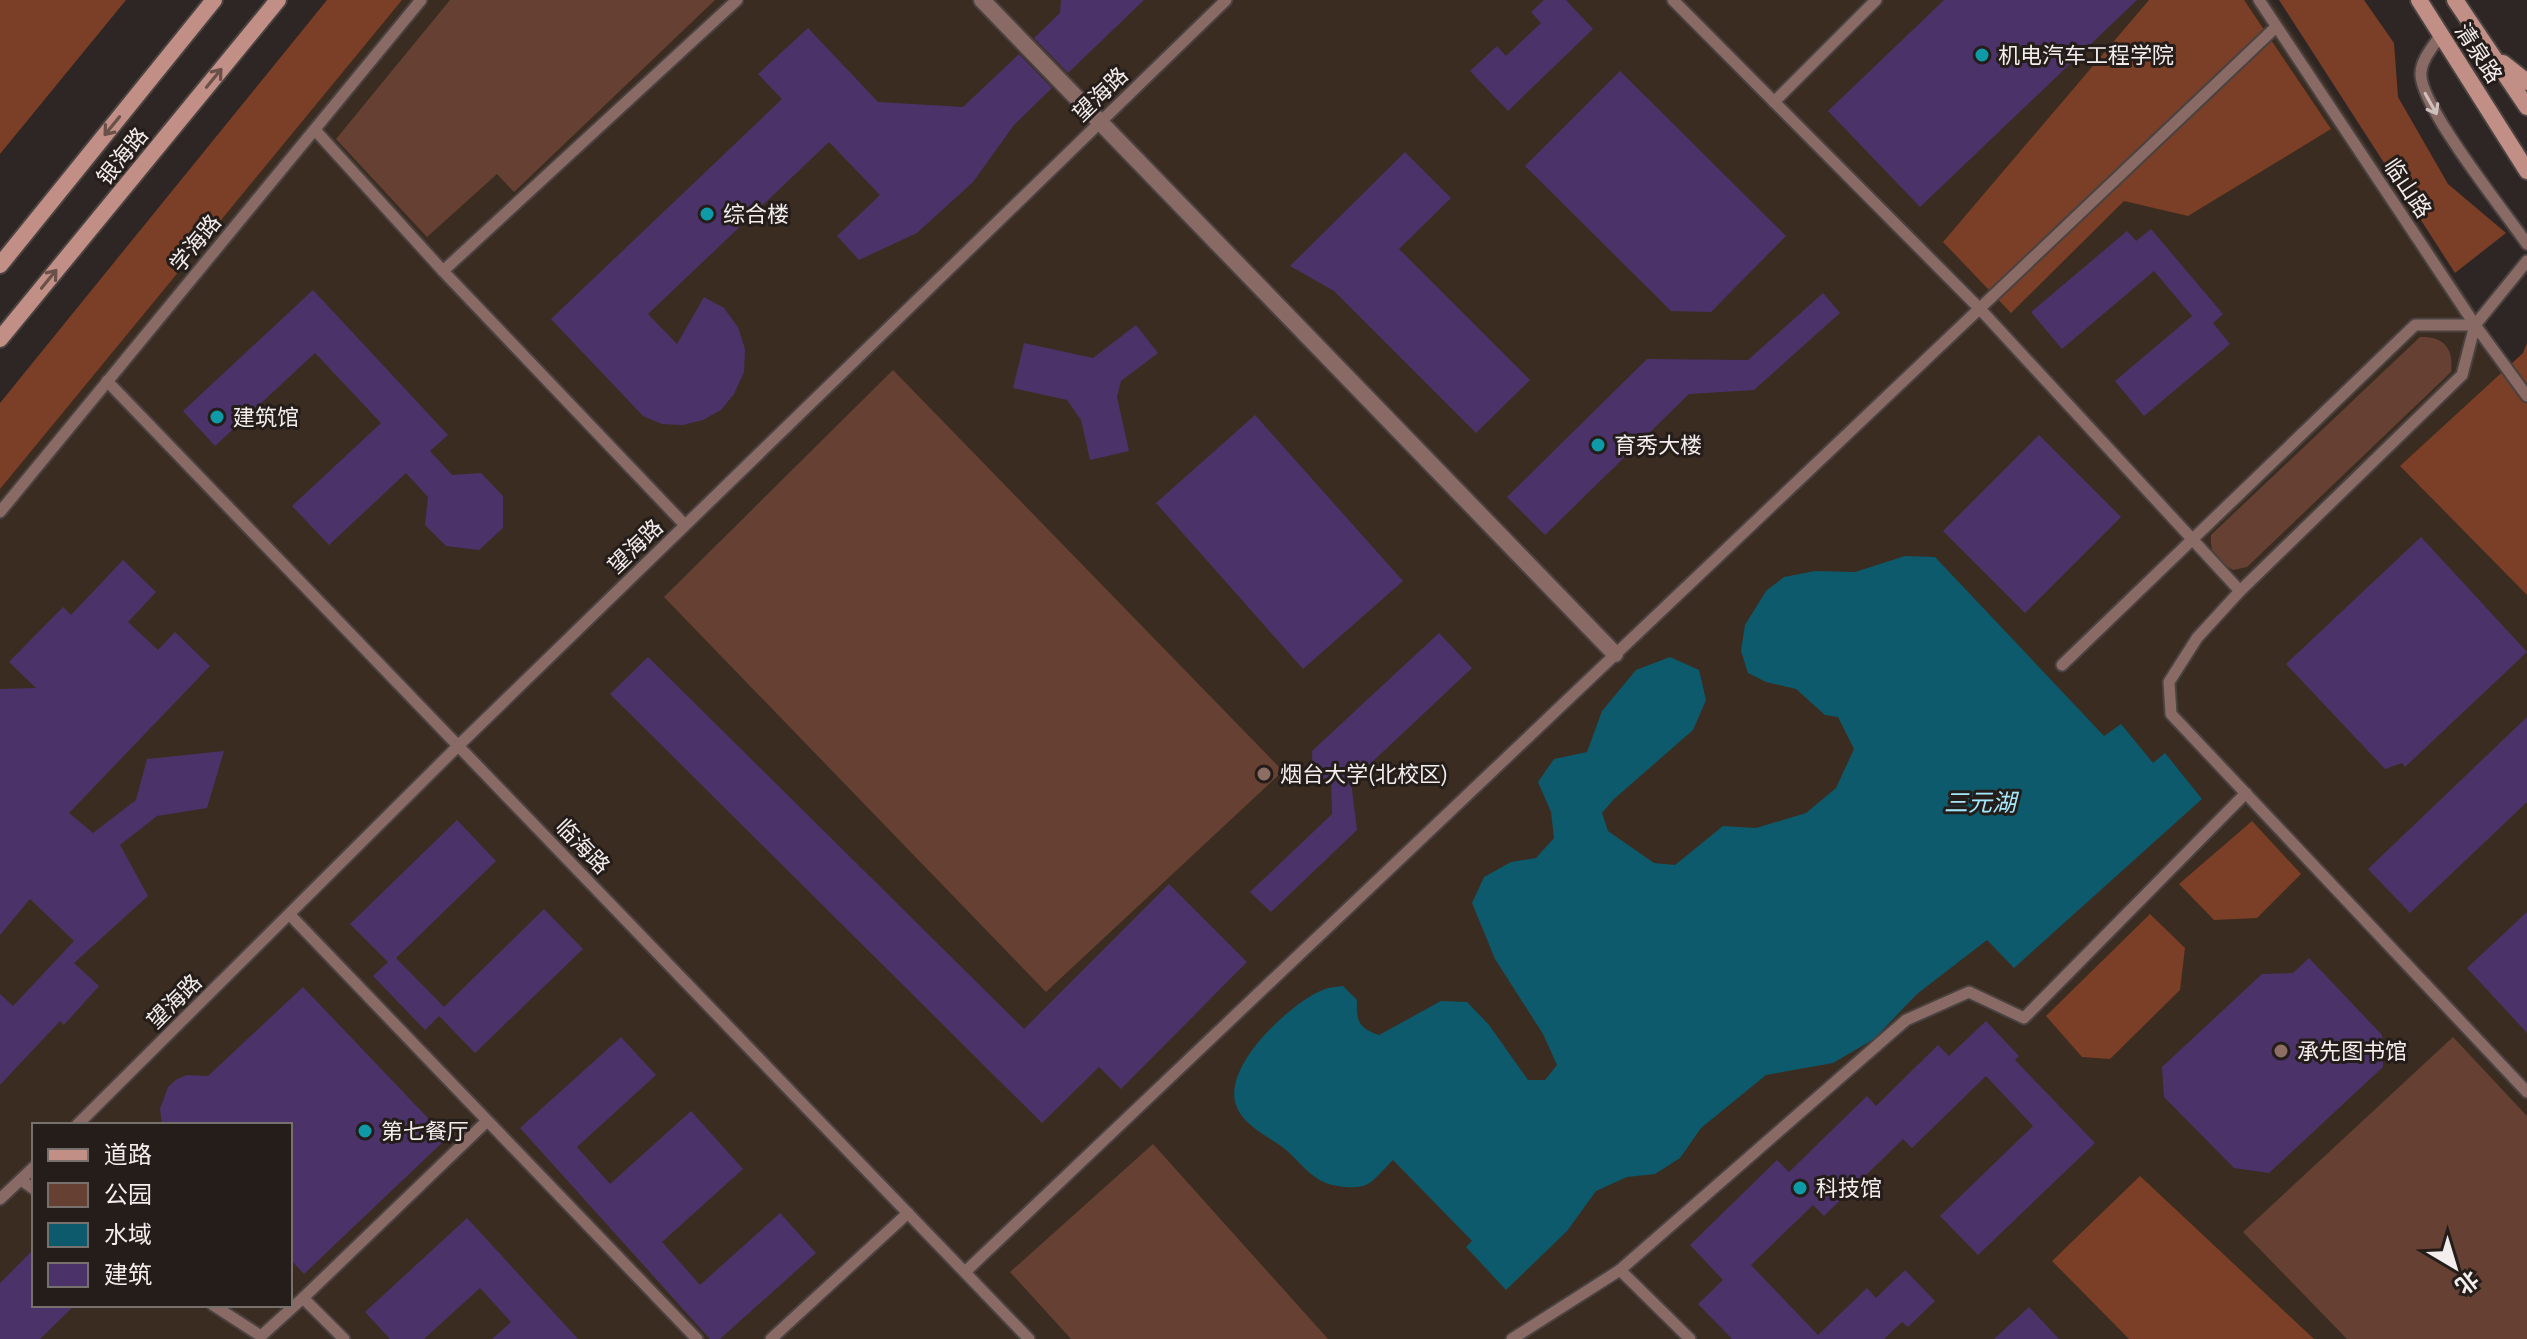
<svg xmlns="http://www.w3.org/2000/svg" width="2527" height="1339" viewBox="0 0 2527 1339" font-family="Ubuntu,'Noto Sans SC',sans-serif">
  <rect width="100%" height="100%" fill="#2d2624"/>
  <path fill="#3a2c20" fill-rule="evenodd" d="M342,0h1930l255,389v950h-2527v-915zM34,1125h256v180h-256z"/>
  <g fill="#664133">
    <path d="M450,0h265l-201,192 -17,-18 -70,63 -91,-98z"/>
    <path d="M2420,337c24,-1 34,12 31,35l-204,195 -14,3c-17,-10 -23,-15 -22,-35z"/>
    <path d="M893,370l390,401 -237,221 -382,-395z"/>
    <path d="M2453,1037l74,79v223h-180l-104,-107z"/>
    <path d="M1153,1144l175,195h-257l-61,-67z"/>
  </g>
  <g fill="#7b3e26">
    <path d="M0,0h126l-126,154z"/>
    <path d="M327,0h75l-402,489v-86z"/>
    <path d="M2149,0h95l87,129 -143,87 -64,-15 -113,112 -68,-71z"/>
    <path d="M2279,0h85l30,43 4,54 50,87 58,49 -51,40z"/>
    <path d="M2527,343v252l-127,-129 123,-113z"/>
    <path d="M2252,821l49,53 -44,44 -43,2 -35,-36z"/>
    <path d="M2150,914l35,34 -5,42 -70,69 -28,-2 -36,-41z"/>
    <path d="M2140,1176l174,163h-185l-77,-78z"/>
  </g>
  <path fill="#0d5a6c" d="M1905,556l30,1 169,179 17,-12 32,39 12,-10 37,46 -188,169 -27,-28 -70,54 -43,45 -41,24 -67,12 -65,53 -21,30 -25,16 -28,3 -31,14 -29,40 -61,59 -40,-43 6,-6 -79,-81c-8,7 -17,20 -27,25 -9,4 -28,2 -37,-1 -19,-6 -29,-22 -43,-34 -16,-13 -43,-24 -50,-45 -14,-39 56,-104 89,-116 5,-2 12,-2 18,-3l14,14c-1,22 2,28 22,35l62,-34 26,1 22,23 39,55h17l12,-15 -14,-31 -48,-75 -23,-56 12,-26 27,-15 25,-4 18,-20 -3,-26 -13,-30 16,-23 33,-7 15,-41 34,-41 34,-13 29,13 7,30 -13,30 -79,69 -12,14 6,18 46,32 21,2 48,-39 33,2 50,-15 30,-25 18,-39 -16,-32 -13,-2 -29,-26 -30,-7 -18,-9 -7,-22 4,-26 21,-34 18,-14 31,-6 40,1z"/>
  <g fill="#4b3369">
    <path d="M1061,0h83l-76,73 -34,-35 26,-25z"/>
    <path d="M1544,0h22l27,29 -85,82 -38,-40 27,-25 9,10 35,-33 -10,-11z"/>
    <path d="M1944,0h193l-217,207 -92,-96z"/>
    <path d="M808,28l70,74 85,5 56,-53 33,34 -38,37 -41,57 -56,51 -58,27 -22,-24 43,-41 -51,-53 -181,172 29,30 27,-47 20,11 14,19 7,22 -1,23 -10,22 -13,16 -18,10 -20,5 -21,-1 -19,-8 -92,-97 231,-220 -24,-25z"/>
    <path d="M1620,71l166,165 -75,76 -40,-1 -146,-145z"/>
    <path d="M1405,152l46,46 -52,51 131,131 -54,53 -142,-142 -44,-25z"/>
    <path d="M2151,229l72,85 -10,9 17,21 -86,72 -29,-35 77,-65 -38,-45 -92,78 -31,-37 96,-81 9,10z"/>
    <path d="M313,290l135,145 -18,16 22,24 29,-2 22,23v32l-24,22 -33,-4 -21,-21 3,-28 -22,-24 -77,72 -37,-39 89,-83 -66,-70 -100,93 -32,-35z"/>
    <path d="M1823,293l17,20 -86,77 -65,4 -144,141 -38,-38 140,-138 101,1z"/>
    <path d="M1136,325l22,28 -37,28 -4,16 12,54 -39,9 -9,-40 -14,-20 -54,-12 11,-45 69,15z"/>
    <path d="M1255,415l148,166 -100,88 -147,-166z"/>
    <path d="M2039,435l82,82 -96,96 -82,-82z"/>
    <path d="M2421,537l106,115 -122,115 -3,-4 -17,6 -99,-105z"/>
    <path d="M123,560l33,32 -28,30 30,28 17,-18 35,34 -141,147 24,20 43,-33 11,-41 77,-8 -17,57 -50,8 -37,29 28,51 -74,67 25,23 -35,39 -4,-4 -60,64v-91l13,12 61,-65 -44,-42 -30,36v-246l36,-1 -27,-26 54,-55 8,8z"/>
    <path d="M1439,633l33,35 -121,114 6,48 -86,82 -21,-20 82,-78 -1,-36 -18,1 -1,-28z"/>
    <path d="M648,657l376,372 145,-145 78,78 -126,127 -22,-22 -57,56 -432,-429z"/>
    <path d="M2527,717v85l-117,111 -42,-44z"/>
    <path d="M457,820l39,41 -100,97 48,49 100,-98 39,40 -108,104 -36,-37 -14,14 -52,-54 15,-14 -38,-38z"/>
    <path d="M2527,912v121l-60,-65z"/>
    <path d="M2309,958l73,77 1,32 -114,106 -35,-5 -70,-71 -2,-30 100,-93 31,-1z"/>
    <path d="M303,987l144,151 -143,136 -14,-15v-134h-128l-2,-16 8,-22 9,-8 10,-4 21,1z"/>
    <path d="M1986,1021l33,35 -4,4 80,83 -117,112 -38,-39 93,-90 -47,-50 -74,72 -9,-9 -79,77 -11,-11 -62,60 67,70 49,-47 9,10 29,-28 30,31 -27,26 -6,-5 -18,17h-152l-34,-35 25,-24 -33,-35 87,-85 12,12 78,-76 9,10 62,-61 11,11z"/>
    <path d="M621,1037l35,38 -79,72 33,37 81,-73 52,58 -81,73 38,43 80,-72 36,40 -96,86h-10l-190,-211z"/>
    <path d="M467,1218l111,121h-86l19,-17 -31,-34 -56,51h-34l-25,-27z"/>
    <path d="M34,1249v56h41l-35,34h-40v-56z"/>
    <path d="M2029,1307l30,32h-65z"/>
  </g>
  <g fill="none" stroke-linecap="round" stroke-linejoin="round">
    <g stroke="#494240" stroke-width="15">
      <g id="lane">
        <path d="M1673,0l307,309 260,282"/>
        <path d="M2259,0l216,325 52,71"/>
        <path d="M2441,34c-7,12 -19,24 -20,38 -4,31 85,141 106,172"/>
        <path d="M1774,102l102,-102"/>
        <path d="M315,130l128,141 242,254"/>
        <path d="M2527,261l-52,64 -13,50 -222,216 -43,47 -28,44 2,32 356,378"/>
        <path d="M443,271l294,-271"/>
        <path d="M107,381l922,958"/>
        <path d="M0,512l421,-512"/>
        <path d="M2062,665l353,-340h60"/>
        <path d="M290,915l407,424"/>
        <path d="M77,1125l382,-380 767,-745"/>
        <path d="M21,1180l13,9"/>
        <path d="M0,1199l34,-32"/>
        <path d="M965,1272l1311,-1245"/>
        <path d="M303,1298l184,-177"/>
        <path d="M213,1305l48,31 42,-38 41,41"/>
        <path d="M771,1339l137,-126"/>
        <path d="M1512,1339l108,-69"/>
        <path d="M1690,1339l-70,-69 286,-250 63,-28 55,26 222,-225"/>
      </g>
    </g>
    <g stroke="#494240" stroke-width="20">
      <path id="street" d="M982,0l633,654"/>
    </g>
    <g stroke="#494240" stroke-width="20">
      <g id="secondary">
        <path d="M2419,0l108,171"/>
        <path d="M2455,0l72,107"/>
        <path d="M2503,63l24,19"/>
        <path d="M0,265l214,-265"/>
        <path d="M0,339l278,-339"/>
      </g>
    </g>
    <use href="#lane" stroke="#896a64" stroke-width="11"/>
    <use href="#street" stroke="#896a64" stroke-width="16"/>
    <use href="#secondary" stroke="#c18f85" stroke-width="16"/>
  </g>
  <defs><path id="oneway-shaft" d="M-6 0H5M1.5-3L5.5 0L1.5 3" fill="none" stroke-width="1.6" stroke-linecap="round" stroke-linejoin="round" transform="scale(2)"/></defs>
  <g stroke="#6b504a">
    <use href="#oneway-shaft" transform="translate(214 78) rotate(-51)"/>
    <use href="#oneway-shaft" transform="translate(112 126) rotate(129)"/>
    <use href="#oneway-shaft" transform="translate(49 279) rotate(-51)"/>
  </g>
  <use stroke="#cec0bd" href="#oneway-shaft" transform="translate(2431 104) rotate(61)"/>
  <g fill="#0f9aa8" stroke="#241d1a" stroke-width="3">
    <circle cx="1982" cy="55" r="8"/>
    <circle cx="707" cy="214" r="8"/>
    <circle cx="217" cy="417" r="8"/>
    <circle cx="1598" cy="445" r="8"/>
    <circle cx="365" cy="1131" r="8"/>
    <circle cx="1800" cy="1188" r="8"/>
  </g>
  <g fill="#8d6e63" stroke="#241d1a" stroke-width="3">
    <circle cx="1264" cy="774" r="8"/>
    <circle cx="2281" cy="1051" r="8"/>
  </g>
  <g text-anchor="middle" stroke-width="6" stroke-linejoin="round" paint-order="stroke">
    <g font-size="22" fill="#f3eeed" stroke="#241d1a">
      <text transform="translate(2479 53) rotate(57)" y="8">清泉路</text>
      <text transform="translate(1100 94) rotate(-44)" y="8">望海路</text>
      <text transform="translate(122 156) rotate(-51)" y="8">银海路</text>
      <text transform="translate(2408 188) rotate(56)" y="8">临山路</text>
      <text transform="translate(195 243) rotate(-51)" y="8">学海路</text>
      <text transform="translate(635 546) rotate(-44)" y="8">望海路</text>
      <text transform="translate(583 846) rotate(46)" y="8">临海路</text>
      <text transform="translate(174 1001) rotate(-45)" y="8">望海路</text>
    </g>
    <g font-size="22" fill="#f3eeed" stroke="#241d1a" text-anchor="start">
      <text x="1998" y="63">机电汽车工程学院</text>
      <text x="723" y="222">综合楼</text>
      <text x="233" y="425">建筑馆</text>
      <text x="1614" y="453">育秀大楼</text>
      <text x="1280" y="782">烟台大学(北校区)</text>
      <text x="2297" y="1059">承先图书馆</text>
      <text x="381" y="1139">第七餐厅</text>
      <text x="1816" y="1196">科技馆</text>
    </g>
    <g font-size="24" font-style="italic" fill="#a3e7fc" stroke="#241d1a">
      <text x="1980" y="811">三元湖</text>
    </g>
  </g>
  <rect x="32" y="1123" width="260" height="184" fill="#241d1a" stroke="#77716e" stroke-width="2"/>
  <rect x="48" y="1149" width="40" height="12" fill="#c18f85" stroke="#77716e" stroke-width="2"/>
  <text x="104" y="1163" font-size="24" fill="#f3eeed">道路</text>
  <rect x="48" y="1183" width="40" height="24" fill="#664133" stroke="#77716e" stroke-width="2"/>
  <text x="104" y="1203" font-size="24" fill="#f3eeed">公园</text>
  <rect x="48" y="1223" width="40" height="24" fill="#0d5a6c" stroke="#77716e" stroke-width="2"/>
  <text x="104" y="1243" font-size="24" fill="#f3eeed">水域</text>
  <rect x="48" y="1263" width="40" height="24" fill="#4b3369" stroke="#77716e" stroke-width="2"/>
  <text x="104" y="1283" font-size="24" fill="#f3eeed">建筑</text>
  <g transform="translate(2455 1267) rotate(142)" stroke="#241d1a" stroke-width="6" paint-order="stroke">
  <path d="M0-6L14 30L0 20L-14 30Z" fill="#f3eeed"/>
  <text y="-12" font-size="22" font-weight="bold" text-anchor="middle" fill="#f3eeed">北</text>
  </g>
</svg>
